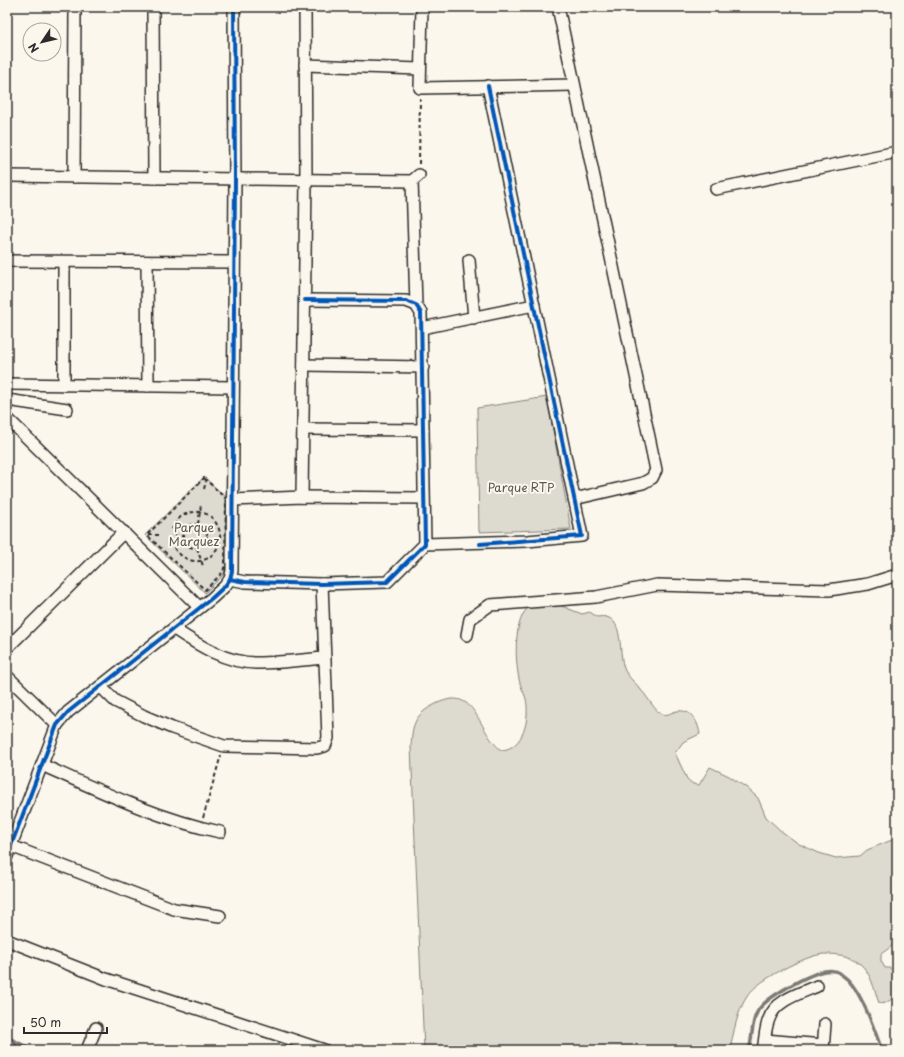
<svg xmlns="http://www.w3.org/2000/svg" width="904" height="1057" viewBox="0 0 904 1057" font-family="'Playpen Sans',sans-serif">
  <rect width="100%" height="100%" fill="#fbf7ec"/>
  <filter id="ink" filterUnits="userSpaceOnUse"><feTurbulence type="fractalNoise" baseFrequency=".025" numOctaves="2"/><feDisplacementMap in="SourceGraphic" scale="8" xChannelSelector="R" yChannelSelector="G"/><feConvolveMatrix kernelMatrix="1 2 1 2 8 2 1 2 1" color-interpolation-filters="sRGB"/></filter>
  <g filter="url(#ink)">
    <g fill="#dddad0" stroke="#84827e">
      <path d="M547,397l24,132 -92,3 -2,-124z"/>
      <path d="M204,477l23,21v61l-3,15 -19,19 -60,-58z"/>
      <path d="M554,603l28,11 8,-2 7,5c32,-6 18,42 30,57 4,6 10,10 14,16 5,5 8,11 13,17 2,2 4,5 6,6 7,4 11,-1 17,-2 15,-2 21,11 23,23l-17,8 -8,11 12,26 6,5 6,1 11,-18 19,9 18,12 11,10 8,19 15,14 18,13 20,9 17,5 24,-2 7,-6 30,-12v38l-2,5 2,5 -1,49 -4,11 -11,8v7l4,7h6l6,5v21c-5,4 -11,12 -18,9 -5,-14 -8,-31 -20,-40 -9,-8 -23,-9 -35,-9 -18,1 -66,26 -76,41 -11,16 -14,36 -18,55h-306l-13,-303c1,-19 2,-31 21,-41 45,-25 43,23 69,44 23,-1 29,-32 25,-51 -2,-7 -6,-13 -7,-20 -4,-19 -6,-61 11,-73 6,-4 18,-2 24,-3z"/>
    </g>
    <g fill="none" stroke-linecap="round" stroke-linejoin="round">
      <g stroke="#7b7a75" stroke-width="3.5">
        <path d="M7,1037l26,13"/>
        <path d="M749,1050c4,-13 2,-30 10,-41 10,-13 59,-42 75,-38 3,0 6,2 8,4 19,12 32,55 40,75"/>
      </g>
      <g stroke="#2b2b2b" stroke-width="14">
        <g id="minor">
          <path d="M153,7l1,171"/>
          <path d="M422,7l-2,81 154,-3"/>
          <path d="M558,7l98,463 -4,8 -9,5 -69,16"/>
          <path d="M305,65l115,4"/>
          <path d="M7,176l405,5 7,-6"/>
          <path d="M74,177l1,-170"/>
          <path d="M412,181l4,124"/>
          <path d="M716,189l181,-37"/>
          <path d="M469,260l5,58"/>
          <path d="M7,261l226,1"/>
          <path d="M147,262l1,124"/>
          <path d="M305,300l101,1 10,4 5,8 4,231"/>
          <path d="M422,328l112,-23"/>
          <path d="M304,365l119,2"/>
          <path d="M7,384l226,3"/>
          <path d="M64,385v-123"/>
          <path d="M7,400l60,9"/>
          <path d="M7,418l192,189"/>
          <path d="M303,429l120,1"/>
          <path d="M302,497l4,-317 -1,-173"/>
          <path d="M233,500l69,-3 121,1"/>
          <path d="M230,579l15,3 77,2 65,-2 38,-38 102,-3 55,-5 -94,-450"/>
          <path d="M174,629c24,16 52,34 82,34 23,0 46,-3 68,-5"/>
          <path d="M467,635l3,-16 20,-14 106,-8 61,-12 172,5 39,-6 29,-9"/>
          <path d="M7,648l117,-116"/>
          <path d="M7,676l50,49"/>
          <path d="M101,687l14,14 29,15 28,12 52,18 93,2 8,-2 3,-8 -6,-154"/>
          <path d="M42,765c58,26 116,54 178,67"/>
          <path d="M11,846l163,63 46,7"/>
          <path d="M7,856l50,-131 11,-13 144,-114 13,-12 5,-7 2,-8 3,-392 -1,-172"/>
          <path d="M7,940l99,39 218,71"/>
          <path d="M765,1040l58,5"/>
          <path d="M7,1047l6,3"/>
          <path d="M87,1050l9,-22"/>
          <path d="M763,1050c2,-10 2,-22 6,-31 6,-19 32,-26 48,-33"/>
          <path d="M823,1050l2,-26"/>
        </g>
      </g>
      <g stroke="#2b2b2b" stroke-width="2" stroke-dasharray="4 3" stroke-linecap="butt">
        <path d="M419,164l1,-66"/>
        <path d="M204,478l22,21 -1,65 -2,8 -18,18 -58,-55z"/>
        <path d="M204,489l2,-8"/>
        <path d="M198,524l3,-19"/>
        <circle cx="195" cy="536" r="12"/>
        <path d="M148,535h10"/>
        <path d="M174,536h9"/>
        <path d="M207,539h13"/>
        <path d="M170,542c25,43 67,4 43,-23 -4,-5 -12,-8 -19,-7 -12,1 -18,8 -22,17"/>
        <path d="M197,548l6,18"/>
        <path d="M203,818l18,-63"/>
      </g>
      <use href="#minor" stroke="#fbf7ec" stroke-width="11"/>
      <g stroke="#fbf7ec" stroke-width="6">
        <g id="cycleway">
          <path d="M480,544l102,-8 -94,-450"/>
          <path d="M230,579l15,3 77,2 65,-2 38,-38 -4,-231 -5,-8 -10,-4 -101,-1"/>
          <path d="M7,856l50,-131 11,-13 144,-114 13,-12 5,-7 2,-8 3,-392 -1,-172"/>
        </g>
      </g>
      <use href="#cycleway" stroke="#0057b8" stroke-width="4"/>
    </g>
  </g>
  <g text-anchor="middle" stroke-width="4" stroke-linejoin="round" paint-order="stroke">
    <g font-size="12" fill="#585754" stroke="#fbf7ec">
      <text x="521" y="492">Parque RTP</text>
      <text x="194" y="532">Parque<tspan x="194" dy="14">Marquez</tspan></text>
    </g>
  </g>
  <rect width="904" height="1057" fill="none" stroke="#fbf7ec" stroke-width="24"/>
  <rect x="12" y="12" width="880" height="1033" fill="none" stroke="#2b2b2b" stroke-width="1.5" filter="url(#ink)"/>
  <g transform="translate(42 42) rotate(235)"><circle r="19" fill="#fbf7ec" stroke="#a8a59f"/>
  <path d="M0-3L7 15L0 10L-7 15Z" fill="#2b2b2b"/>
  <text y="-6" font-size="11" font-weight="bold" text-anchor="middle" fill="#2b2b2b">N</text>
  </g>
  <path d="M24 1027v6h83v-6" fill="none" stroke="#2b2b2b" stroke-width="2"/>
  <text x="30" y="1027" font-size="12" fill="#2b2b2b" stroke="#fbf7ec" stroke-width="3" paint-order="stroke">50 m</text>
</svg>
